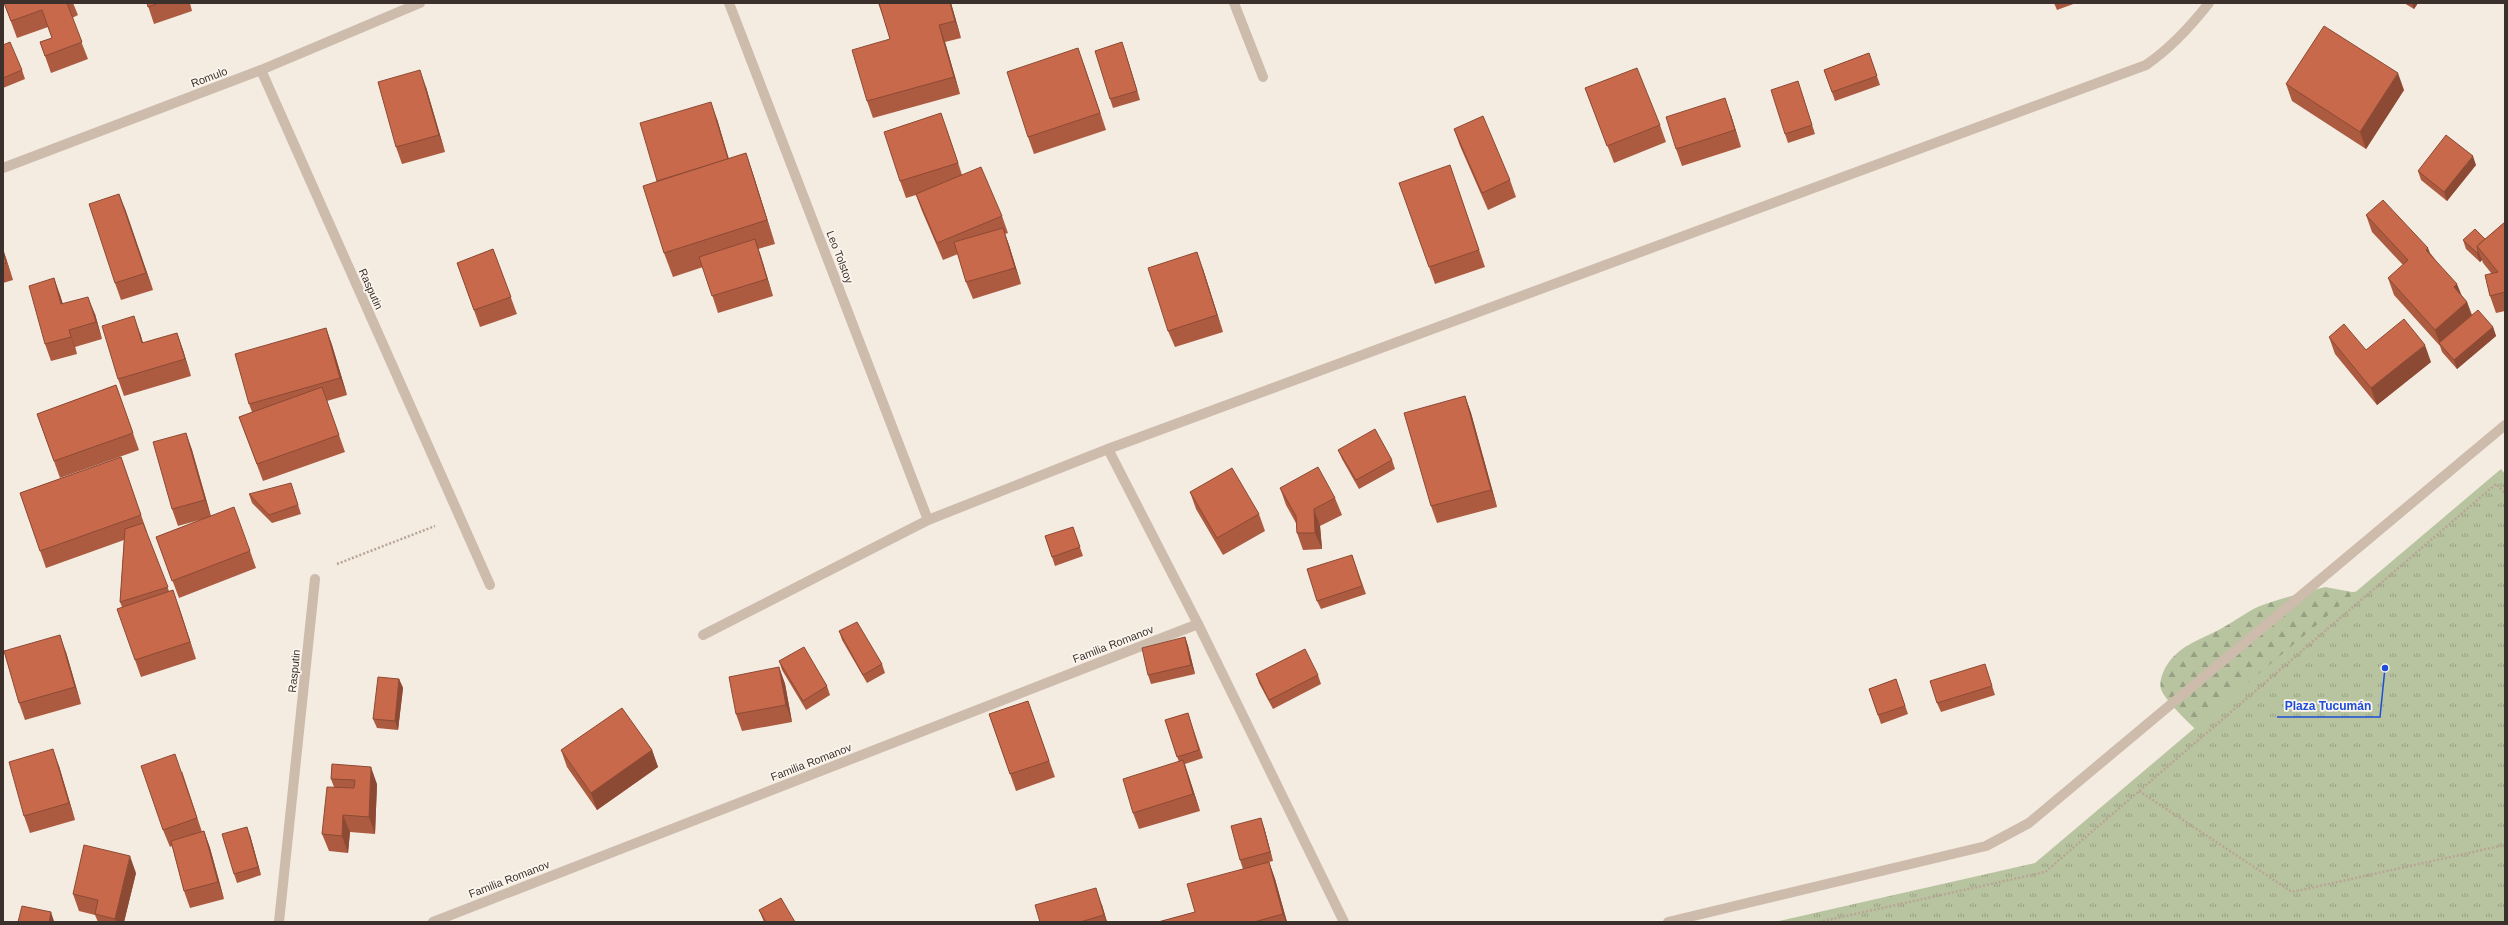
<svg xmlns="http://www.w3.org/2000/svg" width="2508" height="925" viewBox="0 0 2508 925" font-family="Helvetica,sans-serif">
  <defs>
    <pattern id="forest-firs" width="22" height="20" patternUnits="userSpaceOnUse"><rect width="22" height="20" fill="#b8c4a0"/><path d="M5 1l3.5 6h-7zM16 11l3.5 6h-7z" fill="#97a083"/></pattern>
    <pattern id="park-tufts" width="24" height="20" patternUnits="userSpaceOnUse"><rect width="24" height="20" fill="#b8c4a0"/><path d="M3 7l-1-3M5 7V3M7 7l1-3M15 17l-1-3M17 17v-4M19 17l1-3" fill="none" stroke="#97a083"/></pattern>
  </defs>
  <rect width="100%" height="100%" fill="#f4ebe1"/>
  <path fill="url(#forest-firs)" d="M2325,587l27,5 37,-3 -184,149c-10,-9 -40,-37 -44,-49 -3,-11 6,-26 13,-33 12,-13 35,-20 50,-29 13,-7 22,-15 36,-21 21,-8 43,-13 65,-19z"/>
  <path fill="url(#park-tufts)" d="M2501,469l4,5v448h-730l260,-59z"/>
  <g fill="none" stroke-linecap="round" stroke-linejoin="round">
    <g stroke="#b9a596" stroke-width="2.5" stroke-dasharray="2 2" stroke-linecap="butt">
      <path d="M337,564l98,-38"/>
      <path d="M2139,791l153,101 213,-47"/>
      <path d="M1819,922l226,-50 451,-388 9,9"/>
    </g>
    <g stroke="#cdbbac" stroke-width="10">
      <path d="M729,3l199,517"/>
      <path d="M1234,3l29,74"/>
      <path d="M261,70l229,515"/>
      <path d="M3,168l258,-98 159,-67"/>
      <path d="M1108,449l90,175 146,298"/>
      <path d="M703,635l225,-115 180,-71 1038,-384c25,-17 45,-39 63,-62"/>
      <path d="M279,922l36,-343"/>
      <path d="M433,922l765,-298"/>
      <path d="M1668,922l318,-76 43,-23 476,-398"/>
    </g>
  </g>
  <g fill="#ac5a40">
    <path d="M4,3h69l5,12 -6,3 16,41 -37,14 -11,-31 12,-4 -4,-11 -31,11z"/>
    <path d="M147,3h43l2,8 -38,13z"/>
    <path d="M878,3h73l10,35 -16,4 15,52 -87,24 -6,-17 23,-62 -7,-23z"/>
    <path d="M2054,3h22l-19,7z"/>
    <path d="M2404,3h14l-4,6z"/>
    <path d="M3,45l19,25 3,9 -22,9z"/>
    <path d="M1125,51l15,49 -27,8 -3,-9z"/>
    <path d="M1869,53l11,32 -45,16 -11,-31z"/>
    <path d="M1084,65l22,65 -72,24 -6,-17z"/>
    <path d="M2286,84l118,6 -38,59 -74,-48z"/>
    <path d="M426,87l19,65 -43,12 -6,-17z"/>
    <path d="M1585,88l75,37 6,17 -52,21z"/>
    <path d="M1801,90l14,44 -27,9 -3,-9z"/>
    <path d="M1731,115l10,32 -59,19 -6,-17z"/>
    <path d="M717,119l12,40 17,-6 8,24 21,67 -17,5 15,47 -55,17 -15,-46 -30,10 -9,-24 -7,-72z"/>
    <path d="M1454,129l56,51 6,17 -28,13 -28,-64z"/>
    <path d="M947,130l15,45 40,41 6,17 -3,1 4,11 12,39 -48,15 -7,-17 -8,-28 -15,6 -21,-49 -6,-16 -10,3 -6,-17z"/>
    <path d="M1450,165l35,102 -50,17 -6,-17z"/>
    <path d="M2476,165l-29,36 -26,-21 -3,-9z"/>
    <path d="M119,194l34,96 -32,10 -6,-17z"/>
    <path d="M2366,215l65,39 31,42 5,6 5,13 21,12 3,9 -39,33 -15,-17 -2,-6 -46,-51 -6,-17 15,-13 -31,-33z"/>
    <path d="M2505,222v89l-9,2 -6,-17 2,-22 -9,-11 -1,-3 -2,2 -14,-13 -3,-9 22,-1z"/>
    <path d="M3,249l10,31 -10,3z"/>
    <path d="M493,249l24,65 -37,13 -23,-64z"/>
    <path d="M1203,269l20,63 -48,15 -7,-16z"/>
    <path d="M54,278l9,26 32,10 7,25 -27,8 2,7 -26,7 -6,-17z"/>
    <path d="M326,328l6,17 15,50 -20,6 18,51 -82,29 -24,-64 13,-5 -3,-8z"/>
    <path d="M140,333l3,10 34,-10 6,17 8,26 -67,20 -6,-17z"/>
    <path d="M2329,337l37,13 65,12 -54,43 -42,-51z"/>
    <path d="M116,385l23,65 -79,28 -23,-64z"/>
    <path d="M1465,396l6,17 26,94 -60,16 -6,-17z"/>
    <path d="M186,433l6,17 19,66 39,35 6,17 -77,30 -23,-61 47,-18 -25,7 -6,-17z"/>
    <path d="M1338,450l54,10 3,9 -36,20 -17,-30z"/>
    <path d="M121,457l26,75h-1l23,59 10,16 17,52 -55,18 -6,-17 -13,-53 -2,-5 4,-62 -78,28 -26,-75z"/>
    <path d="M1280,488l55,10 7,17 -22,11 2,23 -19,1 -6,-17 -1,-10 -10,-18z"/>
    <path d="M294,492l7,22 -29,9 -20,-20 -3,-9z"/>
    <path d="M1190,492l69,22 6,17 -42,24 -27,-46z"/>
    <path d="M1073,527l10,29 -28,10 -10,-30z"/>
    <path d="M1352,555l14,39 -45,15 -4,-8z"/>
    <path d="M839,631l43,33 3,9 -18,10 -25,-43z"/>
    <path d="M1185,637l3,9 7,28 -44,10 -3,-9z"/>
    <path d="M66,652l15,52 -56,16 -6,-17z"/>
    <path d="M779,661l48,25 3,9 -24,15 -24,-40z"/>
    <path d="M1985,664l10,31 -54,17 -4,-9z"/>
    <path d="M779,667l6,17 7,38 -50,9 -6,-17z"/>
    <path d="M1256,674l62,1 3,9 -48,25 -14,-26z"/>
    <path d="M399,679l4,9 -5,42 -21,-2 -4,-9z"/>
    <path d="M1896,679l12,35 -27,10 -12,-35z"/>
    <path d="M1028,701l27,76 -39,14 -27,-77z"/>
    <path d="M1188,713l15,45 -18,6 4,13 11,34 -61,18 -6,-16 46,-51 -14,-42z"/>
    <path d="M561,750h91l6,17 -61,43 -30,-43z"/>
    <path d="M332,764l45,20 -2,50 -25,-2 -2,21 -19,-2 -7,-17 12,-47 -3,-8z"/>
    <path d="M59,766l16,54 -45,13 -6,-17z"/>
    <path d="M182,771l20,61 2,-1 6,17 14,51 -34,9 -6,-17 -12,-45 -2,1 -7,-17z"/>
    <path d="M1264,827l9,34 -4,1 6,17 12,43h-129l37,-10 48,-43 -3,-9z"/>
    <path d="M250,835l11,40 -24,8 -3,-9z"/>
    <path d="M136,873l-12,49h-26l-3,-7 -16,-4 -6,-17z"/>
    <path d="M1102,905l5,17h-67z"/>
    <path d="M759,910l36,12h-31z"/>
  </g>
  <g fill="#8c4a34">
    <path d="M950,3h1l10,35 -6,-17z"/>
    <path d="M2412,3h6l-4,6z"/>
    <path d="M939,25l6,17 15,52 -6,-17z"/>
    <path d="M1122,42l3,9 15,49 -3,-9z"/>
    <path d="M1078,48l6,17 22,65 -6,-17z"/>
    <path d="M420,70l6,17 19,65 -6,-17z"/>
    <path d="M2398,73l6,17 -38,59 -6,-17z"/>
    <path d="M1725,98l6,17 10,32 -6,-17z"/>
    <path d="M711,102l6,17 18,62 -6,-17z"/>
    <path d="M941,113l6,17 17,50 -6,-17z"/>
    <path d="M746,153l8,24 21,67 -8,-24z"/>
    <path d="M2473,156l3,9 -29,36 -3,-9z"/>
    <path d="M119,194l7,17 27,79 -7,-17z"/>
    <path d="M1003,228l6,17 12,39 -6,-16z"/>
    <path d="M755,239l6,17 12,40 -6,-17z"/>
    <path d="M2428,248l7,17 -9,-15z"/>
    <path d="M3,249l10,31 -10,-28z"/>
    <path d="M2478,251l4,9 -2,2 -3,-9z"/>
    <path d="M1197,252l6,17 20,63 -6,-17z"/>
    <path d="M54,278l6,17 8,26 -7,-17z"/>
    <path d="M2457,284l7,17 -10,-14z"/>
    <path d="M88,297l7,17 7,25 -6,-17z"/>
    <path d="M2467,302l6,17 -33,25 -5,-14z"/>
    <path d="M134,316l6,17 8,27 -6,-17z"/>
    <path d="M2493,327l3,9 -39,33 -3,-9z"/>
    <path d="M326,328l6,17 15,50 -7,-17z"/>
    <path d="M69,330l6,17 2,7 -6,-17z"/>
    <path d="M177,333l6,17 8,26 -6,-17z"/>
    <path d="M2425,345l6,17 -54,43 -6,-17z"/>
    <path d="M1465,396l6,17 26,94 -6,-17z"/>
    <path d="M186,433l6,17 19,67 -6,-17z"/>
    <path d="M1314,509l6,17 2,23 -7,-16z"/>
    <path d="M173,590l6,17 17,52 -6,-17z"/>
    <path d="M60,635l6,17 15,52 -6,-17z"/>
    <path d="M1185,637l3,9 7,28 -4,-9z"/>
    <path d="M779,667l6,17 7,38 -6,-17z"/>
    <path d="M399,679l4,9 -5,42 -3,-9z"/>
    <path d="M53,749l6,17 16,54 -6,-17z"/>
    <path d="M652,750l6,17 -61,43 -6,-17z"/>
    <path d="M1183,760l6,17 11,34 -7,-17z"/>
    <path d="M371,767l6,17 -2,50 -6,-17z"/>
    <path d="M343,815l7,17 -2,21 -6,-17z"/>
    <path d="M1261,818l3,9 9,34 -3,-9z"/>
    <path d="M247,827l3,8 11,40 -3,-8z"/>
    <path d="M204,831l6,17 14,51 -6,-17z"/>
    <path d="M130,856l6,17 -12,49h-8l-1,-3z"/>
    <path d="M1269,862l6,17 12,43h-1l-3,-8z"/>
    <path d="M1096,888l6,17 5,17h-1l-2,-7z"/>
    <path d="M51,912l3,9v1h-5z"/>
  </g>
  <g fill="#c8694b" stroke="#8c4a34">
    <path d="M4,3h63l15,39 -37,14 -5,-14 12,-4 -10,-28 -31,11z"/>
    <path d="M147,3h12l-11,4z"/>
    <path d="M879,3h71l5,18 -16,4 15,52 -87,24 -15,-51 38,-11z"/>
    <path d="M2324,26l74,47 -38,59 -74,-48z"/>
    <path d="M10,42l12,28 -19,8v-33z"/>
    <path d="M1122,42l15,49 -27,8 -15,-48z"/>
    <path d="M1078,48l22,65 -72,24 -21,-65z"/>
    <path d="M1869,53l8,23 -45,16 -8,-22z"/>
    <path d="M1637,68l23,57 -53,21 -22,-58z"/>
    <path d="M420,70l19,65 -43,12 -18,-65z"/>
    <path d="M1798,81l14,44 -27,9 -14,-44z"/>
    <path d="M1725,98l10,32 -59,19 -10,-32z"/>
    <path d="M711,102l17,57 -71,22 -17,-58z"/>
    <path d="M941,113l17,50 -58,18 -16,-49z"/>
    <path d="M1483,116l27,64 -28,13 -28,-64z"/>
    <path d="M2446,135l27,21 -29,36 -26,-21z"/>
    <path d="M746,153l21,67 -103,33 -21,-67z"/>
    <path d="M1450,165l29,85 -50,17 -30,-84z"/>
    <path d="M981,167l21,49 -65,27 -21,-49z"/>
    <path d="M119,194l27,79 -31,10 -26,-79z"/>
    <path d="M2383,200l45,48 -2,2 31,34 -3,3 13,15 -32,28 -47,-52 20,-18 -42,-45z"/>
    <path d="M2505,222v70l-15,4 -5,-21 13,-3 -21,-26z"/>
    <path d="M1003,228l12,40 -49,14 -12,-40z"/>
    <path d="M2475,229l10,10 -8,7 1,5 -1,2 -14,-13z"/>
    <path d="M755,239l12,40 -55,17 -13,-39z"/>
    <path d="M493,249l18,48 -37,13 -17,-47z"/>
    <path d="M3,252l3,11 -3,1z"/>
    <path d="M1197,252l20,63 -49,16 -20,-63z"/>
    <path d="M54,278l7,26 27,-7 8,25 -27,8 2,7 -26,7 -16,-58z"/>
    <path d="M2478,310l15,17 -39,33 -15,-17z"/>
    <path d="M134,316l8,27 35,-10 8,26 -67,20 -16,-53z"/>
    <path d="M2404,319l21,26 -54,43 -42,-51 15,-13 22,26z"/>
    <path d="M326,328l14,50 -91,26 -14,-50z"/>
    <path d="M116,385l17,48 -79,28 -17,-47z"/>
    <path d="M322,387l17,48 -82,29 -18,-47z"/>
    <path d="M1465,396l26,94 -60,16 -27,-93z"/>
    <path d="M1375,429l17,31 -36,20 -18,-30z"/>
    <path d="M186,433l19,67 -33,9 -19,-67z"/>
    <path d="M121,457l20,58 -101,36 -20,-58z"/>
    <path d="M1318,467l17,31 -21,11 1,24h-18l-1,-17 -16,-28z"/>
    <path d="M1232,468l27,46 -42,24 -27,-46z"/>
    <path d="M291,483l7,22 -29,10 -20,-21z"/>
    <path d="M234,507l16,44 -78,30 -16,-44z"/>
    <path d="M143,523l25,64 -48,15 5,-73z"/>
    <path d="M1073,527l7,20 -28,10 -7,-21z"/>
    <path d="M1352,555l10,31 -45,15 -10,-32z"/>
    <path d="M173,590l17,52 -55,18 -18,-51z"/>
    <path d="M857,622l25,42 -19,11 -24,-44z"/>
    <path d="M60,635l15,52 -56,16 -15,-52z"/>
    <path d="M1185,637l6,28 -43,10 -6,-27z"/>
    <path d="M804,647l23,39 -24,15 -24,-40z"/>
    <path d="M1305,649l13,26 -49,25 -13,-26z"/>
    <path d="M1985,664l7,22 -55,17 -7,-22z"/>
    <path d="M779,667l7,38 -50,9 -7,-37z"/>
    <path d="M378,677l21,2 -4,42 -22,-2z"/>
    <path d="M1896,679l9,27 -27,9 -9,-26z"/>
    <path d="M1028,701l21,60 -39,13 -21,-60z"/>
    <path d="M622,708l30,42 -61,43 -30,-43z"/>
    <path d="M1188,713l11,37 -22,7 -12,-37z"/>
    <path d="M53,749l16,54 -45,13 -15,-54z"/>
    <path d="M175,754l22,64 -34,12 -22,-64z"/>
    <path d="M1183,760l10,34 -60,19 -10,-34z"/>
    <path d="M332,764l39,3 -2,50 -26,-2 -1,21 -20,-2 5,-47 27,1 1,-8 -24,-1z"/>
    <path d="M1261,818l9,34 -30,8 -9,-34z"/>
    <path d="M247,827l11,40 -24,7 -12,-40z"/>
    <path d="M204,831l14,51 -34,9 -13,-50z"/>
    <path d="M84,845l46,11 -15,63 -20,-5 3,-14 -25,-6z"/>
    <path d="M1269,862l14,52 -29,8h-96l37,-10 -8,-28z"/>
    <path d="M1096,888l8,27 -24,7h-40l-5,-17z"/>
    <path d="M781,898l14,24h-29l-7,-12z"/>
    <path d="M22,906l29,6 -2,10h-31z"/>
  </g>
  <g text-anchor="middle" stroke-width="3.5" stroke-linejoin="round" paint-order="stroke">
    <g font-size="11" fill="#3b302b" stroke="#fbf5ee">
      <text transform="translate(209 77) rotate(-21)" y="4">Romulo</text>
      <text transform="translate(840 257) rotate(69)" y="4">Leo Tolstoy</text>
      <text transform="translate(371 289) rotate(66)" y="4">Rasputin</text>
      <text transform="translate(1113 644) rotate(-21)" y="4">Familia Romanov</text>
      <text transform="translate(294 671) rotate(-84)" y="4">Rasputin</text>
      <text transform="translate(811 762) rotate(-21)" y="4">Familia Romanov</text>
      <text transform="translate(509 879) rotate(-21)" y="4">Familia Romanov</text>
    </g>
  </g>
  <path fill="none" stroke="#1d4ed8" stroke-width="1.5" d="M2385 668L2380 717H2277"/>
  <circle fill="#1d4ed8" stroke="#fbf5ee" stroke-width="1.5" cx="2385" cy="668" r="4"/>
  <g font-size="12" text-anchor="middle" font-weight="bold" fill="#1d4ed8" stroke="#fbf5ee" stroke-width="3.5" stroke-linejoin="round" paint-order="stroke">
    <text x="2328" y="710">Plaza Tucumán</text>
  </g>
  <rect width="2508" height="925" fill="none" stroke="#3b302b" stroke-width="8"/>
</svg>
